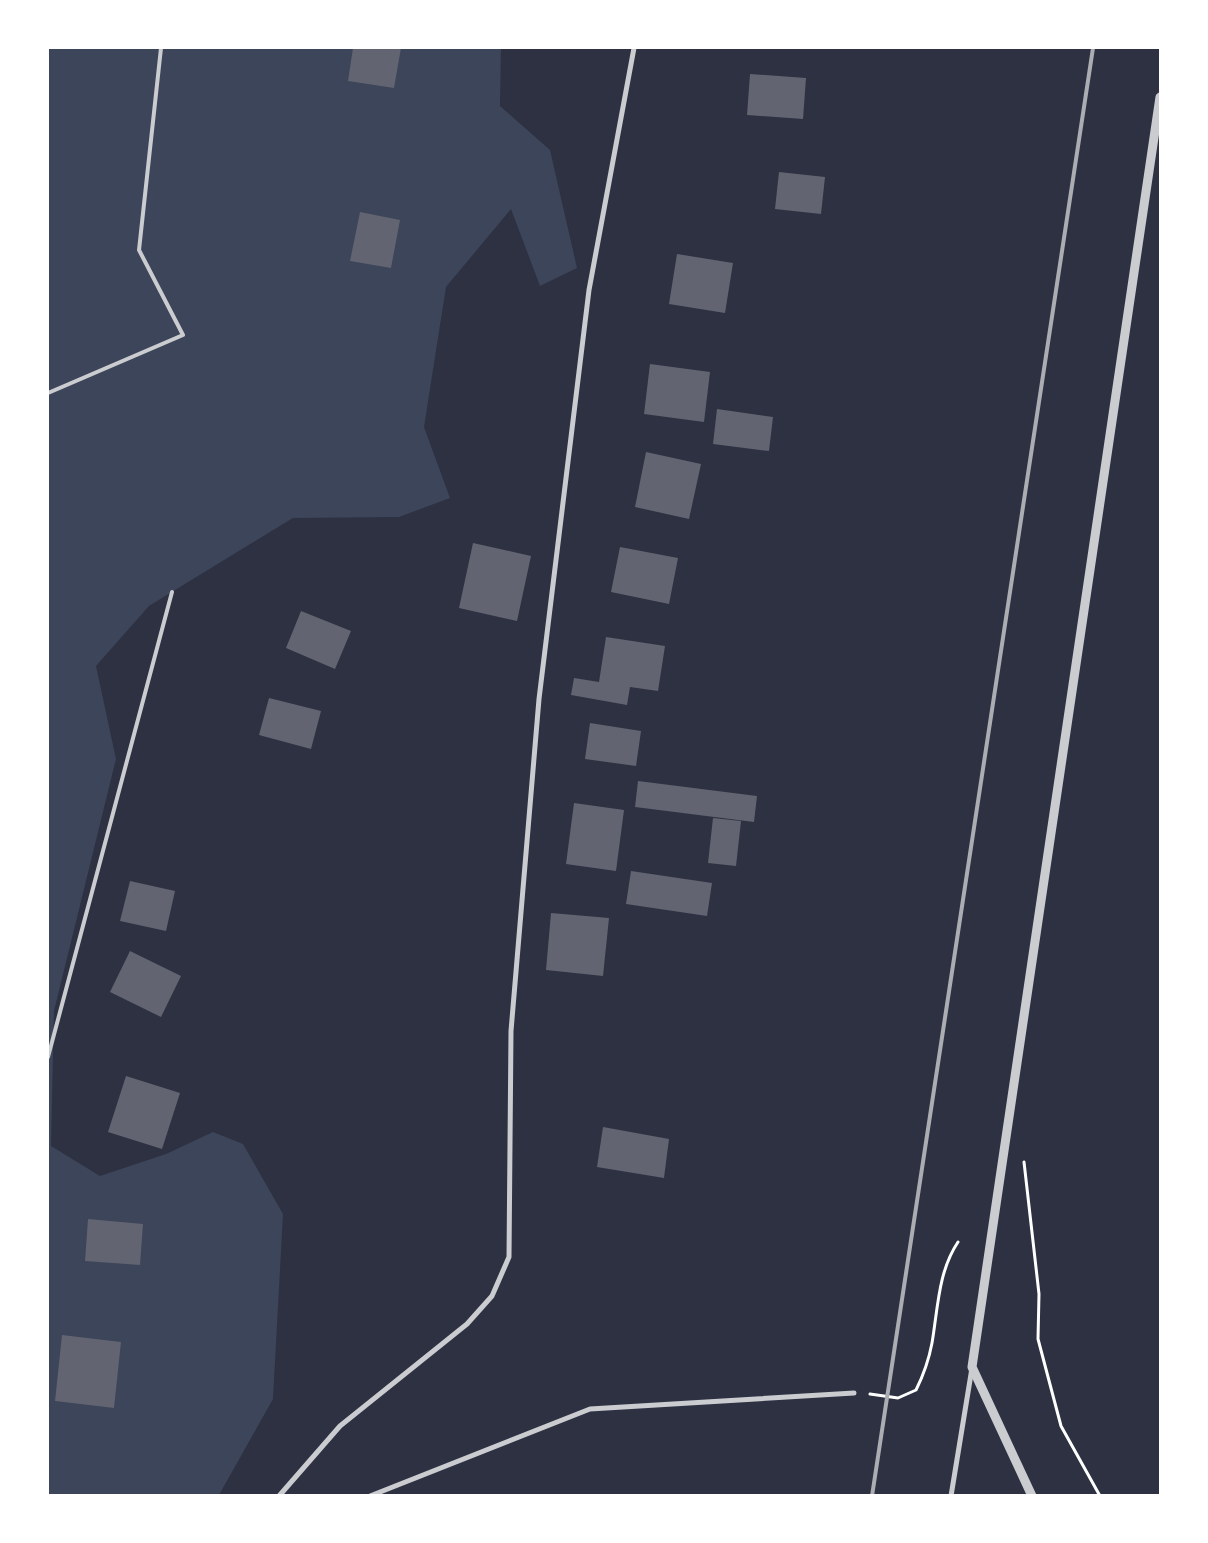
<svg xmlns="http://www.w3.org/2000/svg" width="1208" height="1543" viewBox="0 0 1208 1543" font-family="Overpass,sans-serif">
  <rect width="100%" height="100%" fill="#2d3142"/>
  <path fill="#3c4559" d="M48,48h453l-1,58 50,44 27,118 -37,18 -29,-77 -65,78 -22,140 26,71 -51,19 -106,1 -144,88 -53,60 20,93 -62,252 -3,135 49,30 66,-22 47,-22 30,12 40,70 -10,185 -54,96h-171z"/>
  <g fill="#626471">
    <path d="M353,48h48l-7,40 -46,-7z"/>
    <path d="M750,74l56,4 -3,41 -56,-4z"/>
    <path d="M779,172l46,5 -4,37 -46,-5z"/>
    <path d="M360,212l40,8 -9,48 -41,-7z"/>
    <path d="M677,254l56,9 -8,50 -56,-9z"/>
    <path d="M650,364l60,8 -6,50 -60,-8z"/>
    <path d="M717,409l56,8 -4,34 -56,-7z"/>
    <path d="M646,452l55,12 -12,55 -54,-12z"/>
    <path d="M473,543l58,13 -14,65 -58,-13z"/>
    <path d="M620,547l58,11 -9,46 -58,-12z"/>
    <path d="M301,611l50,20 -16,38 -49,-21z"/>
    <path d="M606,637l59,9 -7,45 -28,-4 -3,18 -56,-10 3,-17 25,4z"/>
    <path d="M269,698l52,13 -10,38 -52,-14z"/>
    <path d="M590,723l51,8 -5,35 -51,-7z"/>
    <path d="M638,781l119,15 -3,26 -119,-15z"/>
    <path d="M574,803l50,7 -8,61 -50,-7z"/>
    <path d="M713,818l28,3 -5,45 -28,-3z"/>
    <path d="M631,871l81,12 -5,33 -81,-12z"/>
    <path d="M130,881l45,10 -9,40 -46,-10z"/>
    <path d="M551,913l58,5 -6,58 -57,-6z"/>
    <path d="M130,951l51,25 -20,41 -51,-25z"/>
    <path d="M126,1076l54,17 -18,56 -54,-17z"/>
    <path d="M603,1127l66,12 -5,39 -67,-11z"/>
    <path d="M88,1219l55,5 -3,41 -55,-4z"/>
    <path d="M62,1335l59,7 -7,66 -59,-7z"/>
  </g>
  <g fill="none" stroke-linecap="round" stroke-linejoin="round">
    <g stroke="#fff" stroke-width="3">
      <path d="M1024,1162l15,132 -1,45 23,87 39,70"/>
      <path d="M870,1394l28,4 18,-8c7,-14 13,-31 16,-47 6,-35 6,-71 26,-101"/>
    </g>
    <g stroke="#caccd0" stroke-width="4">
      <path d="M48,393l135,-58 -44,-85 22,-202"/>
      <path d="M48,1057l124,-465"/>
    </g>
    <g stroke="#caccd0" stroke-width="5">
      <path d="M279,1496l61,-70 127,-102 25,-28 17,-39 2,-226 28,-332 50,-409 45,-242"/>
      <path d="M370,1496l220,-87 264,-16"/>
      <path d="M951,1496l21,-128"/>
    </g>
    <path stroke="#caccd0" stroke-width="9" d="M1032,1496l-60,-129 188,-1270"/>
    <path stroke="#abadb3" stroke-width="4" d="M872,1496l221,-1448"/>
  </g>
  <rect width="1208" height="1543" fill="none" stroke="#ffffff" stroke-width="98"/>
</svg>
